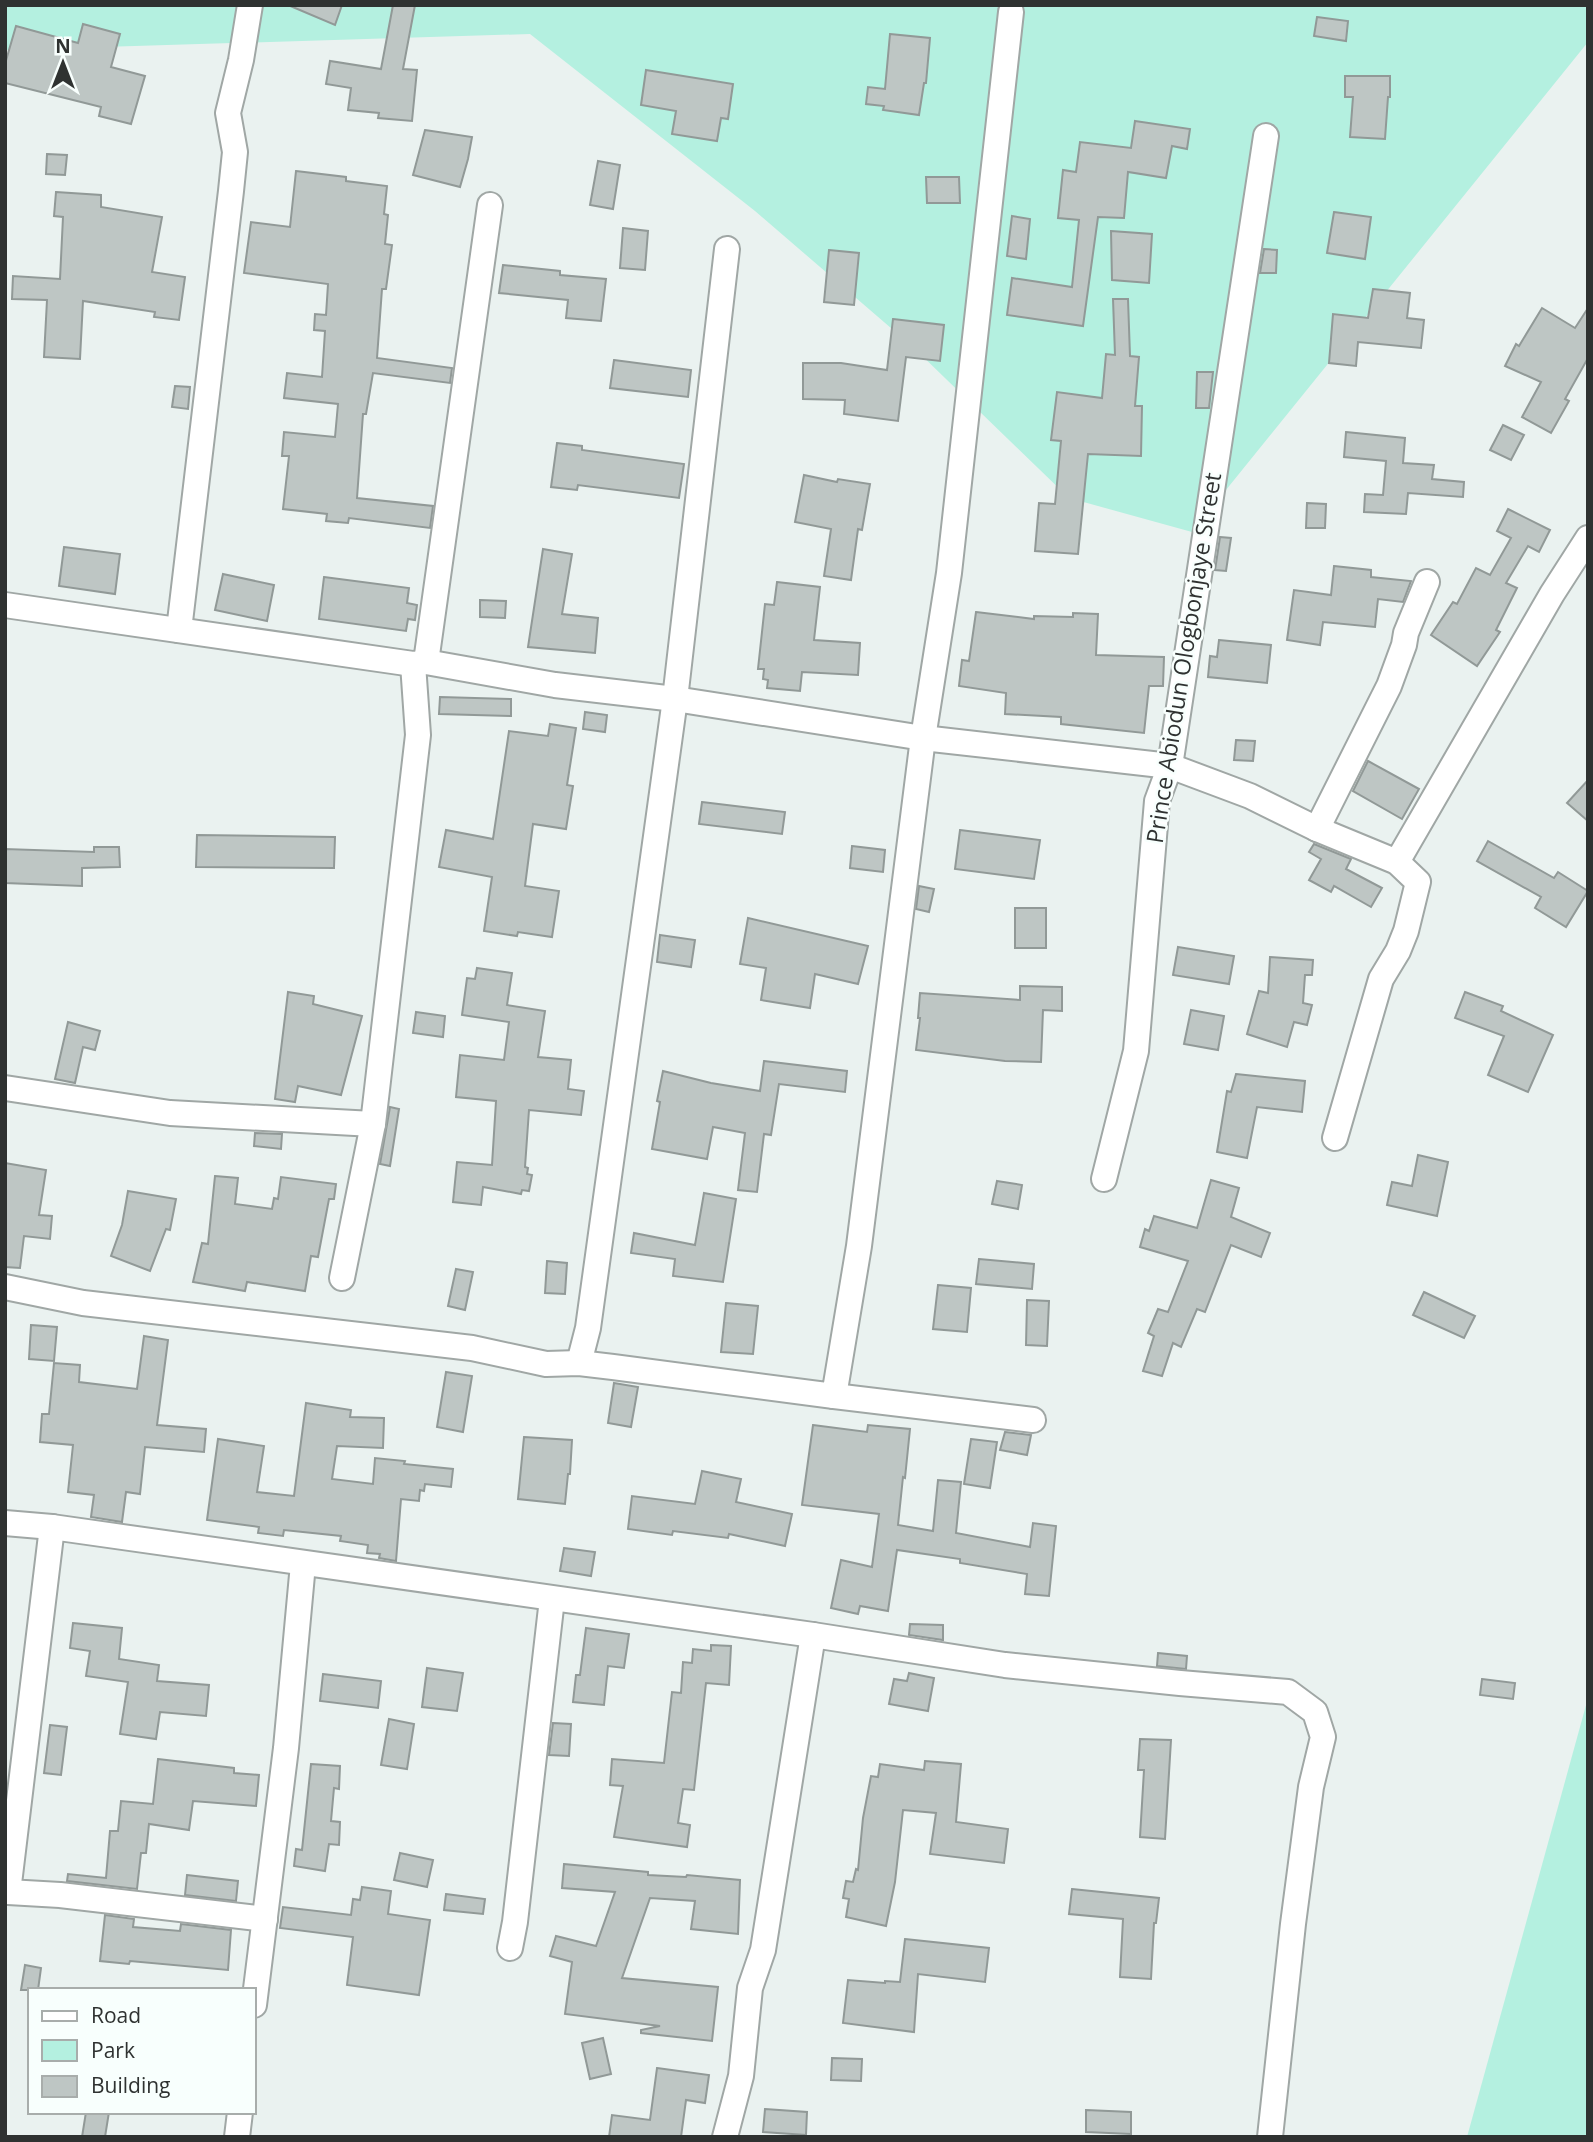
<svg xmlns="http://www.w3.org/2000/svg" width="1593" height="2142" viewBox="0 0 1593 2142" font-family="'Open Sans',sans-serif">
  <rect width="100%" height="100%" fill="#eaf2f0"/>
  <g fill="#b4f0e0">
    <path d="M5,5h1583v37l-396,490 -123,-34 -156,-151 -158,-136 -225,-177 -525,16z"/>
    <path d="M1588,1698v439h-121z"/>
  </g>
  <g fill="#bec6c4" stroke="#919997" stroke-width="2">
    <path d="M288,5h54l-7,20z"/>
    <path d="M393,5h22l-12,64 14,1 -5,51 -34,-3 1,-5 -31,-3 3,-22 -25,-4 4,-23 51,8z"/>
    <path d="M1317,17l31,4 -2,20 -32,-5z"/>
    <path d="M83,24l37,10 -9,33 34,9 -14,48 -32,-8 2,-9 -96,-24v-19l11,-38 62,17z"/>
    <path d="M890,34l40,4 -4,45h-2l-5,32 -36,-5 1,-4 -18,-2 2,-17 17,2z"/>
    <path d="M646,70l87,14 -5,35 -7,-1 -4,23 -45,-7 4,-23 -35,-6z"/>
    <path d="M1345,76h45v21h-2l-3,42 -35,-2 3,-40h-8z"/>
    <path d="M1135,121l55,8 -3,20 -15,-3 -6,32 -38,-6 -4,46 -26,-1 -15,109 -76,-11 5,-37 60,9 7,-67 -21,-2 5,-48 13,2 4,-30 51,6z"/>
    <path d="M425,130l47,7 -4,22 -8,28 -47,-12z"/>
    <path d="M47,154l20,1 -2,20 -19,-1z"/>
    <path d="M598,161l22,4 -7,44 -23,-4z"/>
    <path d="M296,171l50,6v4l41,5 -3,28 4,1 -3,29 7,1 -6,44h-4l-5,69 75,10 -2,15 -77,-10 -7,41h-3l-6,84 76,8 -3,22 -81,-10 -1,5 -22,-2 1,-7 -44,-5 6,-53h-7l2,-24 51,5 3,-33 -54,-6 3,-25 35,4 3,-46 -11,-1 1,-16 11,1 2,-31 -84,-11 7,-51 39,5z"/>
    <path d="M926,177h33l1,26h-33z"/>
    <path d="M56,192l45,3v12l61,10 -10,55 33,5 -6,43 -25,-3 1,-5 -72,-11 -3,58 -36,-2 3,-57 -35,-1 1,-23 47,3 3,-62 -9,-1z"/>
    <path d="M1334,212l37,5 -6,42 -38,-6z"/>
    <path d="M1012,216l18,3 -4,40 -19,-3z"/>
    <path d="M623,228l25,3 -3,39 -25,-2z"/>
    <path d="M1111,231l41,3 -3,49 -37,-3z"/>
    <path d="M1264,249l13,1 -1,23h-16z"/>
    <path d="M829,250l30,3 -5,52 -30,-3z"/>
    <path d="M503,265l57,6v4l46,4 -5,42 -35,-3 2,-18 -69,-7z"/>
    <path d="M1373,289l37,4 -3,25 17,2 -3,28 -63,-6 -2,24 -27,-3 4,-49 35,4z"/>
    <path d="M1113,299h15l2,57 9,1 -4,49h7l-1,50 -53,-2 -10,100 -43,-3 4,-48 16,1 6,-63 -10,-1 6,-48 45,6 4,-44 9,1z"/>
    <path d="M1542,308l33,20 13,-20v50l-23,41 4,2 -18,32 -29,-16 19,-35 -36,-16 11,-22 3,2z"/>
    <path d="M893,319l51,6 -4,36 -34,-4 -8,64 -54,-7 1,-14 -42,-1v-36h38l46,7z"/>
    <path d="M614,360l77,10 -3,27 -78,-9z"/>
    <path d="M1197,372h16l-4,36h-13z"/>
    <path d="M175,386l15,1 -2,22 -16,-2z"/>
    <path d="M1503,425l21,10 -13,25 -21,-10z"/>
    <path d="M1346,432l59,6 -2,25 31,2 -2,14 32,3 -1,15 -55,-4 -2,21 -42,-2 1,-18 18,1 3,-34 -42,-4z"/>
    <path d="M557,443l25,3v4l102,14 -5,34 -101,-13 -1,5 -26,-3z"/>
    <path d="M804,475l33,7 1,-3 32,5 -8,46 -4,-1 -7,51 -27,-4 7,-47 -36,-7z"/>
    <path d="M1307,503l19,1 -1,24h-19z"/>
    <path d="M1508,509l42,21 -11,22 -11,-6 -22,37 11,5 -21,42 4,2 -23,34 -46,-31 22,-33 4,2 19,-36 14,7 21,-37 -14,-7z"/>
    <path d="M1220,537l11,1 -5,33 -11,-1z"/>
    <path d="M64,547l56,7 -5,40 -56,-8z"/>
    <path d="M543,549l29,5 -10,60 36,4 -3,35 -67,-6z"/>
    <path d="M1334,566l37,4v7l40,4 -8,21 -25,-3 -3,28 -52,-5 -3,23 -33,-5 7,-50 37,5z"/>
    <path d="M223,574l51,11 -7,36 -52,-11z"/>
    <path d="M324,577l85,11 -2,15 10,2 -2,15 -7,-1 -2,12 -87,-12z"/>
    <path d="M777,582l43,5 -6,53 46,3 -2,32 -56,-3 -2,19 -33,-3 1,-8 -5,-1 1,-10h-6l7,-65 9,1z"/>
    <path d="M480,600l26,1 -1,17 -25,-1z"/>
    <path d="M976,612l58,7v-3l39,1v-4l25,1 -2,41 68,2 -1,29h-14l-5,47 -83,-9v-7l-56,-3 1,-21 -47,-7 3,-26 7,1z"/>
    <path d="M1219,640l52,5 -4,38 -59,-6 2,-21 7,1z"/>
    <path d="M440,697l71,2v17l-72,-2z"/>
    <path d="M585,712l22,3 -2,17 -22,-3z"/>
    <path d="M550,724l26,4 -9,57 6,1 -7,43 -33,-5 -8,62 34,5 -7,46 -34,-5 -1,4 -33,-5 8,-54 -53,-10 7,-37 47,9 16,-108 39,5z"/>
    <path d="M1236,740l19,1 -2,20 -19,-1z"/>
    <path d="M1368,761l51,28 -17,30 -49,-28z"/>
    <path d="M1588,780v41l-21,-18z"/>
    <path d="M702,802l83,10 -3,22 -83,-10z"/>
    <path d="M960,830l80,10 -6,39 -79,-10z"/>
    <path d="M197,835l138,2 -1,31 -138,-1z"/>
    <path d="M1488,841l66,37 4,-6 30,19 -22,36 -31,-19 6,-11 -64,-36z"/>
    <path d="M1314,844l37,15 -5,10 36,19 -11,19 -37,-21 -3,6 -22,-12 12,-21 -12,-7z"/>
    <path d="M852,846l33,4 -2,22 -33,-4z"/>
    <path d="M94,847h25l1,20 -38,1v18l-77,-3v-34l89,3z"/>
    <path d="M919,886l15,3 -5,23 -13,-3z"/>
    <rect x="1015" y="908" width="31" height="40"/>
    <path d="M748,918l120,28 -10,38 -43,-10 -5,34 -49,-8 5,-32 -26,-4z"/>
    <path d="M660,935l35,5 -4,27 -34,-5z"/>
    <path d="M1178,947l56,9 -5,28 -56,-9z"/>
    <path d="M1270,957l43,3 -1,15h-7l-2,28 9,2 -5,20 -13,-3 -7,25 -40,-13 12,-43 9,2z"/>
    <path d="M477,968l35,5 -5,32 38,6 -7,46 33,3 -3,29 16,2 -3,24 -52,-5 -4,57 3,1 -1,6 5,1 -3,16 -7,-1 -1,4 -38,-7 -2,18 -28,-3 4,-40 35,3 4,-64 -40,-4 4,-42 44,5 5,-38 -47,-7 5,-37 8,1z"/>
    <path d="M1020,986l42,1v24l-19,-1 -2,52 -36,-1 -89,-11 4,-32h-2l2,-25 100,7z"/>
    <path d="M288,992l26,4 -1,8 49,12 -21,79 -43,-9 -3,16 -20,-3z"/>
    <path d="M1465,992l38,14 -2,5 52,24 -25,57 -40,-17 16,-39 -49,-18z"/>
    <path d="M1191,1010l33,6 -6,34 -34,-6z"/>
    <path d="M416,1012l29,4 -2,21 -30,-4z"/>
    <path d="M68,1022l32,9 -5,19 -12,-3 -8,36 -20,-4z"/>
    <path d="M764,1061l83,10 -2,21 -66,-8 -8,51 -7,-1 -7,58 -19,-2 7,-57 -32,-6 -6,32 -55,-10 8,-47 -3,-1 6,-30 48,12 49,8z"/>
    <path d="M1236,1074l69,7 -3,31 -45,-5 -10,51 -30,-6 10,-61 4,1z"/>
    <path d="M390,1107l9,2 -9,57 -10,-2z"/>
    <path d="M255,1133l27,1 -1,15 -27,-3z"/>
    <path d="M1418,1155l30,7 -11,54 -50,-11 5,-23 20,4z"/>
    <path d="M5,1163l41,7 -7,45 13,1 -2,23 -26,-3 -4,32 -15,-1z"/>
    <path d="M215,1176l23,2 -3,26 37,5 2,-11 4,1 3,-22 55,7 -2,15h-5l-11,58 -7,-1 -6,35 -58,-9 -2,9 -52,-9 9,-39 6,1z"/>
    <path d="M1211,1180l28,8 -8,29 39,16 -9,24 -30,-12 -26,67 -8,-3 -16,38 -8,-4 -11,33 -19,-5 11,-35 -6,-3 10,-24 10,3 20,-51 -48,-14 5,-18 4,2 5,-15 43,12z"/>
    <path d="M997,1181l25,4 -4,24 -26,-5z"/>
    <path d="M128,1191l48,8 -6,31 -4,-1 -16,42 -39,-15 11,-31z"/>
    <path d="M704,1193l32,6 -13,83 -50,-6 2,-17 -44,-6 3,-20 61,12z"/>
    <path d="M979,1259l55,5 -2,25 -56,-5z"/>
    <path d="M547,1261l20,2 -2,31 -20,-1z"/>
    <path d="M456,1269l17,3 -8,38 -17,-4z"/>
    <path d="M938,1285l33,3 -4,44 -34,-3z"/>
    <path d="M1424,1292l51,24 -11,22 -51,-23z"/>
    <path d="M1027,1300l22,1 -2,45 -21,-1z"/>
    <path d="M726,1303l32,3 -5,48 -32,-2z"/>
    <path d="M31,1325l26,2 -3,34 -25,-2z"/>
    <path d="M144,1336l24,4 -11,85 49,4 -2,23 -59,-5 -5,47 -14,-2 -4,30 -31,-5 3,-22 -26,-3 5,-47 -33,-3 2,-28h7l5,-51 26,2 -1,17 58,7z"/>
    <path d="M446,1372l26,4 -9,56 -26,-5z"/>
    <path d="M614,1383l24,4 -7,40 -23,-4z"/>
    <path d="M306,1403l45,7 -1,7 34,1 -1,30 -46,-2 -5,33 41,5 2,-26 30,3 -1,3 49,5 -2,18 -26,-3 -1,7 -4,-1 -1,11 -18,-2 -5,62 -17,-3 1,-4 -13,-1 1,-8 -28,-4 1,-5 -57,-6 -1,6 -25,-3 1,-6 -52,-7 11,-81 46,7 -7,46 37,4z"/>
    <path d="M813,1425l54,7 1,-7 42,4 -5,49 -2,-1 -5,48 35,6 5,-51 23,2 -5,51 74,14 3,-24 23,3 -7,70 -24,-2 2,-20 -67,-11v-4l-63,-9 -9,61 -28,-5 -2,8 -27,-6 10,-48 31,7 7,-53 -77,-9z"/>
    <path d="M1005,1432l26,3 -4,20 -27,-5z"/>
    <path d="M524,1437l48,3 -2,34h-2l-3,30 -47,-5z"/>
    <path d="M971,1439l26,3 -7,46 -26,-4z"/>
    <path d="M702,1471l39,8 -5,23 56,12 -7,32 -56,-12 -1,4 -55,-7 -1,4 -44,-6 4,-33 63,8z"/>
    <path d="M564,1548l31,4 -4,24 -31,-5z"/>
    <path d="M73,1623l49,5 -3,31 40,6 -2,16 52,4 -3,31 -46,-4 -4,27 -36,-5 8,-52 -42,-6 4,-25 -20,-3z"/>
    <path d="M910,1624l33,1v15l-34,-5z"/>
    <path d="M586,1628l43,6 -5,34 -16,-2 -4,39 -31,-3 3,-27h4z"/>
    <path d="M711,1645l20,1 -2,39 -23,-2 -12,107 -11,-1 -5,34 12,2 -3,22 -73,-10 9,-51 -13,-1 2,-26 52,4 8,-71 9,1 2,-31 9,1 1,-14 18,2z"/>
    <path d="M1158,1653l29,3 -1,13 -29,-3z"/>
    <path d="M427,1668l36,5 -6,38 -35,-4z"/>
    <path d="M909,1673l25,5 -6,33 -39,-7 5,-25 13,2z"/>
    <path d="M323,1674l58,7 -3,27 -58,-7z"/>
    <path d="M1482,1679l33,4 -2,16 -33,-4z"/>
    <path d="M389,1719l25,5 -7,45 -26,-4z"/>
    <path d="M553,1723l18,1 -2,32 -20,-1z"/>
    <path d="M50,1725l17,2 -6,48 -17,-2z"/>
    <path d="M1140,1739l31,1 -6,99 -25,-2 4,-67h-6z"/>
    <path d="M158,1759l76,9v5l25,2 -3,31 -63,-5 -4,29 -40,-6 -3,29h-5l-4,36 -70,-8 1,-7 38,4 4,-47h8l3,-30 32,3z"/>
    <path d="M925,1761l36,3 -5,58 52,7 -4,34 -74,-9 6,-41 -33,-3 -8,72 -9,44 -40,-9 3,-18 -6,-1 3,-17 7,1 3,-13 2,1 5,-52 8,-42 7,1 2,-13 44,6z"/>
    <path d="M311,1764l29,2 -1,23 -5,-1 -3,33 9,1 -1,23 -10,-1 -4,27 -31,-5 2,-17 6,1z"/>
    <path d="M400,1853l33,7 -6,27 -33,-7z"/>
    <path d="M564,1864l84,8v3l38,2 1,-2 53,5 -2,54 -47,-5 4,-28 -45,-3 -28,80 96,9 -6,54 -71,-8v-3l19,-4 -95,-12 7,-52 -22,-6 6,-20 40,10 19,-54 -53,-4z"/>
    <path d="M187,1875l51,6 -2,20 -51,-6z"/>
    <path d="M362,1887l29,4 -3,23 42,6 -11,75 -72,-10 6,-48 -73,-9 3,-21 68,8 2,-16 7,1z"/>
    <path d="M1072,1889l87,9 -3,25h-2l-3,56 -31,-2 3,-58 -54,-5z"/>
    <path d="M446,1894l39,5 -2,15 -39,-4z"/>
    <path d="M105,1915l29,4 -1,8 47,4 1,-7 50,6 -3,40 -98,-9 -1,3 -29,-3z"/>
    <path d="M905,1939l84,9 -4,34 -67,-8 -4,58 -71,-9 5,-43 37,3v-2l15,1z"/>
    <path d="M25,1965l16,3 -3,22h-17z"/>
    <path d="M603,2038l8,36 -21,5 -8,-36z"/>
    <path d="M832,2058l30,1 -1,22 -30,-1z"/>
    <path d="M657,2068l52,7 -4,28 -19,-3 -5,37h-72l3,-22 38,5z"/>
    <path d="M765,2109l42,3 -1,23 -43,-3z"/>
    <path d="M1086,2110l45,2v22l-45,-2z"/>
    <path d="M86,2112h23l-4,25h-23z"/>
  </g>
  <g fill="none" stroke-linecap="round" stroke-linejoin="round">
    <g stroke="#a0a7a5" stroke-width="28">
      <g id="minor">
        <path d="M5,605l408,59 13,-2 129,23 120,14 248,39 247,28 80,30 67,33 80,33 21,20 -12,49 -8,20 -17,28 -46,159"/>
        <path d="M179,630l52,-439 4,-39 -7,-39 13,-53 9,-55"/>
        <path d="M426,662l64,-457"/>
        <path d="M1317,829l72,-143 15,-41 2,-12 21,-51"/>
        <path d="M1397,862l155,-268 36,-56"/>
        <path d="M5,1088l165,25 203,11"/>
        <path d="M1104,1179l32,-128 21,-250 13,-35 96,-630"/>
        <path d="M342,1278l31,-154 45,-389 -5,-71"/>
        <path d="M5,1287l78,16 389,45 74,16 33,-1 34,4 221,29 25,-150 64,-508 26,-165 62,-561"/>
        <path d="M579,1363l9,-35 87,-629 52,-450"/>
        <path d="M834,1396l199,24"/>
        <path d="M5,1523l47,4 761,108 192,30 175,18 108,9 27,20 8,25 -12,50 -18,137 -23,213"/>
        <path d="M52,1527l-44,365 52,3 205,24"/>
        <path d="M510,1948l5,-26 37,-323"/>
        <path d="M254,2005l32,-257 17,-184"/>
        <path d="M237,2137l3,-25"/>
        <path d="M725,2137l16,-61 9,-88 13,-38 50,-315"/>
      </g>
    </g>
    <use href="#minor" stroke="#fff" stroke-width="24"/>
  </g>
  <g text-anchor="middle" stroke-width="5" stroke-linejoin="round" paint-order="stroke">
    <g font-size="23" fill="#2f3231" stroke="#f8fffd">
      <text transform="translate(1184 658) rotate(-81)" y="8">Prince Abiodun Ologbonjaye Street</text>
    </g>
  </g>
  <rect width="1593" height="2142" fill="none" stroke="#2f3231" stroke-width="14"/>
  <rect x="28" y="1988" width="228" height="126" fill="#f8fffd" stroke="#a8adab" stroke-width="2"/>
  <rect x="42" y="2011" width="35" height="10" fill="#ffffff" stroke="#a8adab" stroke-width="2"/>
  <text x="91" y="2023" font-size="21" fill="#2f3231">Road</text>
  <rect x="42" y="2040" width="35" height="21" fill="#b4f0e0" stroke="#a8adab" stroke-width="2"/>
  <text x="91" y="2058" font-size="21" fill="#2f3231">Park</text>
  <rect x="42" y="2076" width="35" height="21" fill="#bec6c4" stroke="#a8adab" stroke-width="2"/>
  <text x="91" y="2093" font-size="21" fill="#2f3231">Building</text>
  <g transform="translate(63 63)" stroke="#f8fffd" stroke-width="5" paint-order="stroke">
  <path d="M0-5L12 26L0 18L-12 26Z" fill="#2f3231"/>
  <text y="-10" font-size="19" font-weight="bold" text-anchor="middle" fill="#2f3231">N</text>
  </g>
</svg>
